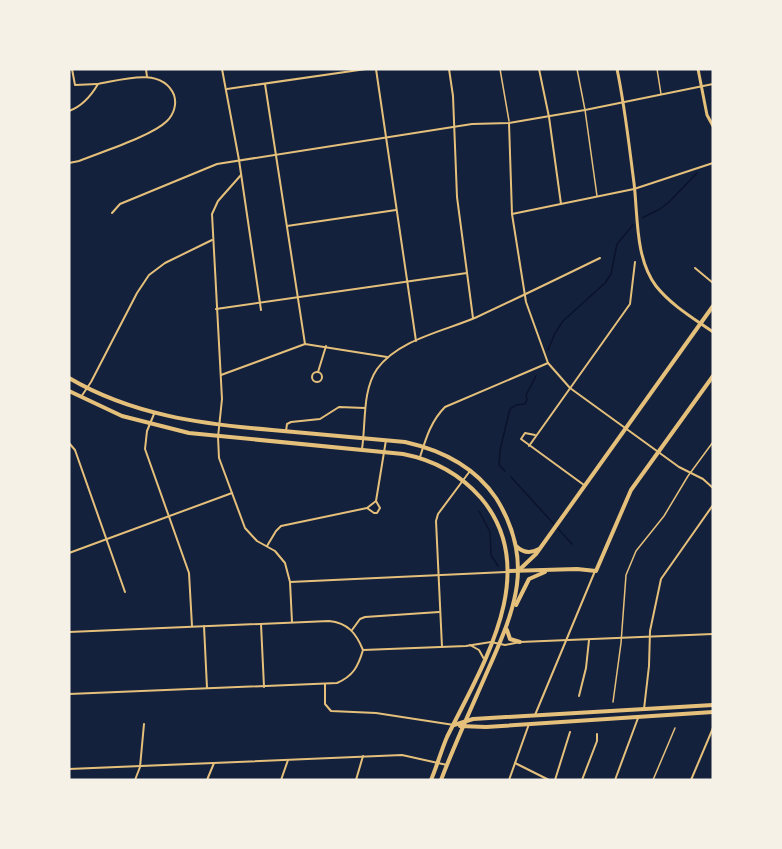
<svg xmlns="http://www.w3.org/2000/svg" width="782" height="849" viewBox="0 0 782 849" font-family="Quicksand,sans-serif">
  <rect width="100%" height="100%" fill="#14213d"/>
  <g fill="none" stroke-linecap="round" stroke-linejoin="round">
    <g stroke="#0b132b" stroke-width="1.5">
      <path d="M642,218l18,-9 9,-7 28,-29"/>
      <path d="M548,350l7,-17 8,-12 42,-38 6,-9 6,-30 16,-19"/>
      <path d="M505,471l-6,-6 1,-15 10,-41 6,-4 9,-1 2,-4 -1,-5 10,-19"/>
      <path d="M511,477l61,67"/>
      <path d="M479,511l11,21 1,23 7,11"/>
    </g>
    <g stroke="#e5c07b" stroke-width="1.5">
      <path d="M500,69l9,52"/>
      <path d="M577,69l8,41 12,86"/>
      <path d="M657,69l4,25"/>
      <path d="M613,702l8,-59 5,-68 10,-24 28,-35 24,-40 25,-34"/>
      <path d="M653,780l22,-52"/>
    </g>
    <g stroke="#e5c07b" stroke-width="2">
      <path d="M72,69l3,16 22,-1"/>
      <path d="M146,69l1,8"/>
      <path d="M222,69l17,91 22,150"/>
      <path d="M376,69l40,272"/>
      <path d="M449,69l4,27 4,101 16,121"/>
      <path d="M539,69l10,48 12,87"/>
      <path d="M265,84l40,260"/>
      <path d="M227,89l139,-20"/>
      <path d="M69,111c14,-5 22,-15 29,-27 23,-4 64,-18 76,11 3,9 0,19 -7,26 -15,15 -66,31 -88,40l-10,2"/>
      <path d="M509,123l3,91 14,88 22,61 22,25 109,79 24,12 10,9"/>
      <path d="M241,175l-23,26 -6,13 10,185 -4,38 1,21 26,70 12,13 18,10 10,12 5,19 2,40"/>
      <path d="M112,213l8,-9 97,-40 255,-40 37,-1 76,-13 128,-26"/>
      <path d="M512,214l122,-25 79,-26"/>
      <path d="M287,226l109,-16"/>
      <path d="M695,268l18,15"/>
      <path d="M216,309l251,-36"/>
      <circle cx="317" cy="377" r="5"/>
      <path d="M318,372l8,-26"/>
      <path d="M221,375l84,-31 82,13"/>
      <path d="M81,397l10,-15 46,-89 12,-18 16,-12 47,-23"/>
      <path d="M154,414l-7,17 -2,18 44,124 3,53"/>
      <path d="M286,431l1,-7 4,-2 29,-3 19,-12 26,1"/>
      <path d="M535,435l-10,-2 -4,6 63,46"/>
      <path d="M69,443l6,7 50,142"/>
      <path d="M529,446l101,-142 5,-42"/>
      <path d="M362,449c4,-26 0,-58 15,-80 22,-30 68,-38 100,-52 41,-19 82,-39 123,-59"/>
      <path d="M420,457c6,-19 11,-36 25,-50l103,-44"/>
      <path d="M367,508l7,5h3l3,-5 -4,-7"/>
      <path d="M267,546l9,-15 5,-5 86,-18 9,-7 10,-61"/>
      <path d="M69,553l163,-60"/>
      <path d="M290,582l216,-10"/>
      <path d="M261,624l3,63"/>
      <path d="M204,626l3,62"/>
      <path d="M352,630l8,-11 5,-2 74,-5"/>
      <path d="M69,632l260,-11c19,2 27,12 34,29"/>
      <path d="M470,645l9,5 5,9"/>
      <path d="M442,647l-6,-126 2,-7 32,-43"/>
      <path d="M363,650l103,-4 25,-4 14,3 15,-3 193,-8"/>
      <path d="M325,684v20l6,7 45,2 78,12"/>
      <path d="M69,694l268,-11c16,-7 21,-16 26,-33"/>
      <path d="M579,696l7,-28 3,-28"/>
      <path d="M644,709l5,-43 1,-35 11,-52 52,-74"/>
      <path d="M535,715l60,-144"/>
      <path d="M515,763l34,17"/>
      <path d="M69,769l333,-14 45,10"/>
      <path d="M135,780l5,-13 4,-43"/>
      <path d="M207,780l7,-17"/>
      <path d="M281,780l7,-20"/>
      <path d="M356,780l7,-24"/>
      <path d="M509,780l20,-56"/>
      <path d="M555,780l15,-48"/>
      <path d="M582,780l15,-39v-7"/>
      <path d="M615,780l23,-62"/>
      <path d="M691,780l22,-52"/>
    </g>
    <g stroke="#e5c07b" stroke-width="3">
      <path d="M617,69c8,38 12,76 17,114 4,33 1,75 22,103 15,19 37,32 57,46"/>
      <path d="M698,69l9,46 6,11"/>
    </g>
    <g stroke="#e5c07b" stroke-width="4">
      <path d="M69,378c63,37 132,46 203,52 45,4 89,8 133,12 36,8 70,25 91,56 42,67 16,117 -12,181 -15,34 -30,67 -43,101"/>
      <path d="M69,391l53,25 67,17 214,21c31,6 57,20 78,44 62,73 1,168 -34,239 -6,14 -10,29 -16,43"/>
      <path d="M516,546c7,7 14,8 23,3"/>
      <path d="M509,571l68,-2 19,2 35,-81 82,-114"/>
      <path d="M518,571l18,-17 177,-248"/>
      <path d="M516,605l13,-26 16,-7"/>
      <path d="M507,630l3,9 10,3"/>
      <path d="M454,725l19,-6 240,-14"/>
      <path d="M460,726l26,1 227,-15"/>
    </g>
  </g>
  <rect width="782" height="849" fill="none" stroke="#f6f1e7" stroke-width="141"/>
</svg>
